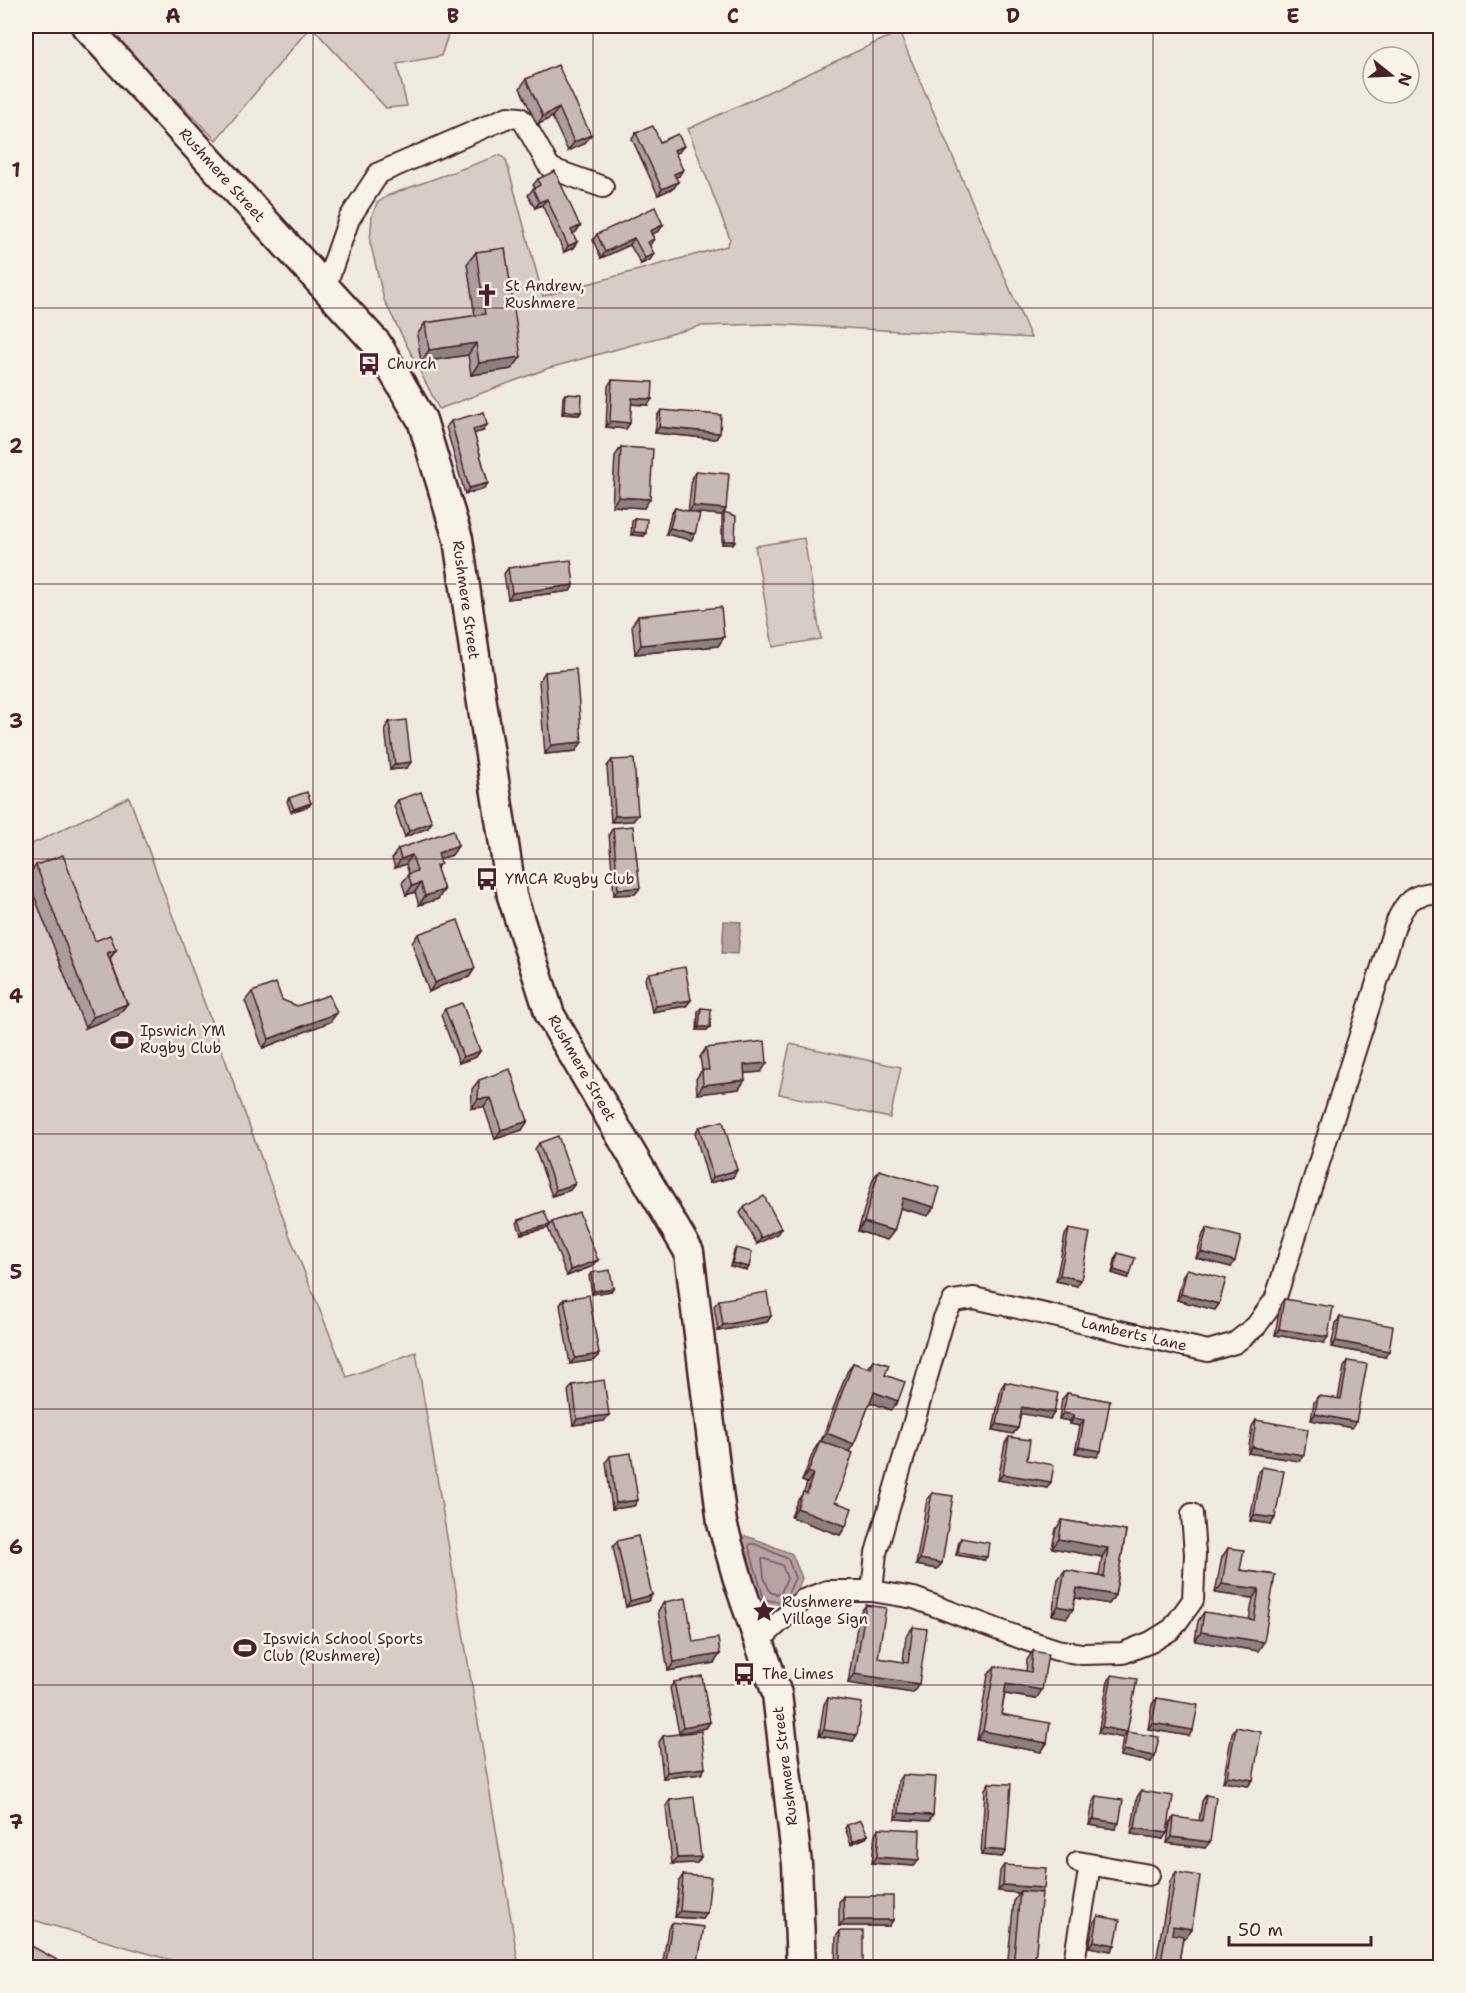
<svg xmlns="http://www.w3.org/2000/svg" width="1466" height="1993" viewBox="0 0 1466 1993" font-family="'Shantell Sans',sans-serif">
  <rect width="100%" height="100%" fill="#f0ebe0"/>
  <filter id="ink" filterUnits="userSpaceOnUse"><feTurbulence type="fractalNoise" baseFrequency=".0167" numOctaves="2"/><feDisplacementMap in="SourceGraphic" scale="12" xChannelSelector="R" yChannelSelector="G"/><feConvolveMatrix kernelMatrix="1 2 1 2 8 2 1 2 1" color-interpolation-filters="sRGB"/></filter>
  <g filter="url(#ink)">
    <g fill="#d8cdc6" stroke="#917678" stroke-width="1.5">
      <path d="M104,26h351l-6,6 -8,24 -44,8 10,42 -21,2 -75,-82 -95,114z"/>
      <path d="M899,32l132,306 -259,-14 -72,2 -151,42 -110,41 -55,-109 -14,-58 2,-26 5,-13 12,-8 111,-40 6,5 37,136 184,-50 3,-7 -42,-110z"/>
      <path d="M804,538l17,101 -48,8 -18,-101z"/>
      <path d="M129,797l160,437 58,143 69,-25 103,615h-324l-169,-49v-1071z"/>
      <path d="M790,1044l111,23 -11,51 -111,-24z"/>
    </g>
    <g fill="#b7a4a2" stroke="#8b6f72" stroke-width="1.5">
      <path d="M724,921l17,1 -3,32 -16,-1z"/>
      <path d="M745,1536c16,4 31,12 47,18l10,24c-9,23 -13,37 -42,26l-19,-64z"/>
    </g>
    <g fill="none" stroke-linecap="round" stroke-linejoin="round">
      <g stroke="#76545b" stroke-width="1.5">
        <path d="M750,1544h5l33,15 7,19 -10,22 -8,2 -13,-3 -15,-52z"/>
        <path d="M762,1559h3l17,6 5,13 -6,15 -5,1 -6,-2 -6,-15z"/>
      </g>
      <g stroke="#4a1f2b" stroke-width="24">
        <g id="street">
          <path d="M325,288l24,-69 30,-46 129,-56 12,1 4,4 23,41 5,6 51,18"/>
          <path d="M872,1591l4,-38 68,-235 9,-17 21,-3 234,53 27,-8 21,-17 19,-26 120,-374c9,-24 18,-34 45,-33"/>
          <path d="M759,1641l44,-41 24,-9h45l42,7 109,41 34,11 25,4 41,-1 28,-11 21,-13 21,-29 2,-46 -3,-40"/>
          <path d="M1078,1862l71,13"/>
          <path d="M1073,1968l17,-103"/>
        </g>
      </g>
      <g stroke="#4a1f2b" stroke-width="33">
        <path id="secondary" d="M86,26l291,318 45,76 36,119 22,151 32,206 38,119 139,237 33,271 17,60 38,111 20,170 4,104"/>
      </g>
      <use href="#street" stroke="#f7f3e8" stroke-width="20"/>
      <use href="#secondary" stroke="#f7f3e8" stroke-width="28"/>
    </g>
    <g fill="#aa9e9a" stroke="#4a1f2b" stroke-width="1.5">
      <path d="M526,79l65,56 -7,9 -16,7 -16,-34 -15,8 -17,-37z"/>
      <path d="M636,133l24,9 19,10 -3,1 3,23 -3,1 -2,11 -16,7 -26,-56z"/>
      <path d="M538,179l42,47 -4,6 -3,2 4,8 -4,6 -9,4 -22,-47 -7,3 -7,-13 5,-6 2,-1 -2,-3z"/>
      <path d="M663,225l-4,6 -7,3 2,5 -4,6v15l-9,4 -11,-19 -29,13 -8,-18 4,-6z"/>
      <path d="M476,252l36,117 -41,6 -3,-20 -47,7 -4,-27 8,-12 50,-7 -8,-52z"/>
      <path d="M612,380l36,25 -17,-1 -1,19 -4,6 -20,-2 2,-41z"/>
      <path d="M565,394l16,18 -2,3 -17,-1 1,-17z"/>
      <path d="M661,410l55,29 -61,-6 2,-17z"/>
      <path d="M451,421l32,10 -9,2 14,50 -4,6 -19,5 -19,-67z"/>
      <path d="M621,447l23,61 -32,-2 3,-50z"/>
      <path d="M696,471l30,38 -2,3 9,32h-11v-29l-33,-3 6,22 -4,6 -25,-6 5,-20 4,-6 13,4 4,-35z"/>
      <path d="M635,518l9,18 -13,-1 1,-14z"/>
      <path d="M508,568l66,17 -4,6 -62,8 -4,-25z"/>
      <path d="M638,616l86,21 -6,9 -83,8 -3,-29z"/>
      <path d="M545,672l31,79 -31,3 -6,-73z"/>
      <path d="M389,722l18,46 -17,2 -5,-42z"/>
      <path d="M612,760l26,55 -5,6 -22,1 -4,-56z"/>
      <path d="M289,798l20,8 -18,6 -4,-11z"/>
      <path d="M398,800l30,28 -23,9 -11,-31z"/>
      <path d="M613,828l27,60 -5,6 -21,1 -5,-61z"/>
      <path d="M398,849l54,6 -12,4 -3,11 7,20 -6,9 -19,6 -4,-13 -9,3 -4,-12 7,-9 -3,-10 -11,4 -3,-10z"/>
      <path d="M36,865l59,76 21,9 -6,9 17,45 -9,11 -33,13 -58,-151z"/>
      <path d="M418,934l57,34 -6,9 -26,8 -14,7 -17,-49z"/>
      <path d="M649,973l42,27 -5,6 -34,6 -7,-33z"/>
      <path d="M252,992l30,8 15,6 40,7 -7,9 -67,26 -18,-47z"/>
      <path d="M701,1008l6,22h-10l1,-19z"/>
      <path d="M445,1009l35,42 -4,6 -17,6 -18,-48z"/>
      <path d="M706,1048l55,24 -16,1 -6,16 -42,5 -1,-15 6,-9 -2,-13z"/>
      <path d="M479,1080l43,50 -27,9 -11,-32 -13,1 1,-19z"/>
      <path d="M699,1127l38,43 -4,7 -24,6 -14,-50z"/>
      <path d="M539,1143l31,47 -18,6 -17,-47z"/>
      <path d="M879,1170l49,46 -28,-8 -6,23 -7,9 -29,-9 15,-52z"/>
      <path d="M744,1207l37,21 -4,6 -20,10 -17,-31z"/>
      <path d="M519,1220l31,5 2,-3 46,38 -5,6 -26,10 -19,-48 -27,6 -4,-11z"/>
      <path d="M1207,1228l24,39 -35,-9 7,-24z"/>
      <path d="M1069,1229l8,57 -21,-5 9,-46z"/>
      <path d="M736,1248l11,22 -17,-4 4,-15z"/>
      <path d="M1118,1253l10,25 -16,-5 4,-17z"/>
      <path d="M1187,1269l32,35 -4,6 -38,-10 6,-25z"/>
      <path d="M591,1273l20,18 -19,3 -3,-18z"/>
      <path d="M564,1299l35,55 -4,6 -25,4 -10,-59z"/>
      <path d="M1284,1299l40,44 -49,-8 5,-30z"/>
      <path d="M719,1300l52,16 -4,6 -49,9 -4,-25z"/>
      <path d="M1340,1317l45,40 -54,-10 5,-24z"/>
      <path d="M874,1360l11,15 13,26 -7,9 -21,-8 -16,42 -5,7 -14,51 11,24 -6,9 -49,-18 6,-16 7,-9 3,-9 -5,-2 12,-31 6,-9h1l26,-69 6,-9 15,5z"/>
      <path d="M1348,1361l8,61 -4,6 -41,-8 3,-18 4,-6 20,3 6,-32z"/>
      <path d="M1005,1382l49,31 -4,6 -29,-6 -3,15 -5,6 -20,-4 8,-42z"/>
      <path d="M573,1385l31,36 -31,4 -5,-34z"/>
      <path d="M1067,1393l43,8 -13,56 -22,-4 5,-27 -10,-2v-3l-11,-2 3,-20z"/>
      <path d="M1256,1420l43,41 -51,-8 4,-27z"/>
      <path d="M1009,1437l18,23 24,22 -4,6 -49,-8 7,-37z"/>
      <path d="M610,1456l28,44 -4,6 -22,3 -6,-47z"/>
      <path d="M1262,1467l13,51 -4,6 -21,-3 8,-48z"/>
      <path d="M932,1493l10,70 -5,6 -21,-4 11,-66z"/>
      <path d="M1062,1520l64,11 -11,64 -6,9 -33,-6 -9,20 -15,-3 6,-36 7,-9 34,6 3,-19 -50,-9 4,-19z"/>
      <path d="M961,1538l23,22 -28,-5 3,-14z"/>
      <path d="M617,1541l31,60 -22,6 -13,-60z"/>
      <path d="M1228,1548l12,22 35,5 -17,76 -63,-10 3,-20 6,-9 45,8 4,-22 -38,-5 7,-36z"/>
      <path d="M664,1602l29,40 27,12 -6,9 -46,8 -10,-60z"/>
      <path d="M866,1605l12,53 25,4 3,-26 7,-9v66l-65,-10 11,-69z"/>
      <path d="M1033,1651l3,48 -31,-5 -4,20 46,29 -6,9 -64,-12 11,-65 7,-9 31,5 1,-11z"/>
      <path d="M1112,1675l15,57 -4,6 -25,-5 10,-52z"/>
      <path d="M674,1682l36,40 -4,6 -27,5 -9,-45z"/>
      <path d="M828,1698l25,43 -34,-5 5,-32z"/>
      <path d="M1157,1698l32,38 -41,-7 4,-25z"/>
      <path d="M1236,1727l17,53 -5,6 -25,-4 9,-49z"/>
      <path d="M1127,1732l24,30 -31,-6 3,-18z"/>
      <path d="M663,1736l42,32 -4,6 -38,4 -4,-36z"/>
      <path d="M902,1775l31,40 -4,6 -34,-2 3,-38z"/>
      <path d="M989,1783l13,74 -21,-2 4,-66z"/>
      <path d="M1141,1791l22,48 -32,-5 6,-37z"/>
      <path d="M1206,1795l-1,53 -38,-5 3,-20 4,-6 25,4 3,-20z"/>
      <path d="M1097,1796l18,33 -26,-4 4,-23z"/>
      <path d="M670,1800l31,57 -4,6 -25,1 -6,-58z"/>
      <path d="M847,1825l21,10 -2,3 -15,6 -6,-16z"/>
      <path d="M879,1828l40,32 -5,6 -42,-3 3,-29z"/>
      <path d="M1004,1865l37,28 -7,75h-27l7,-68 5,-7 -21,-2 2,-20z"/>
      <path d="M1176,1872l9,66h-2l-5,30h-23l15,-87z"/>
      <path d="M683,1875l24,38 -4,6 -28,-2 4,-36z"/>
      <path d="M843,1896l50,24 -4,6h-50v-24z"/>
      <path d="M1098,1916l13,35 -22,-4 5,-25z"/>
      <path d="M672,1923l25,45h-35l6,-39z"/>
      <path d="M840,1931l23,37h-28l1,-31z"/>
    </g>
    <g fill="#8b817d" stroke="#4a1f2b" stroke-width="1.5">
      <path d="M559,108l-7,9 -15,8 6,-9z"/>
      <path d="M591,135l-7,9 -16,7 6,-9z"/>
      <path d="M684,146l-5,6 -9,4 4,-6z"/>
      <path d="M683,170l-4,6 -9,4 4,-6z"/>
      <path d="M678,182l-4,6 -16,7 4,-6z"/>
      <path d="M547,199l-5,6 -7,3 4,-6z"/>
      <path d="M663,225l-4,6 -13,6 4,-6z"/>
      <path d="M580,226l-4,6 -9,4 4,-6z"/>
      <path d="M634,238l-4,7 -29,13 4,-6z"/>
      <path d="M577,242l-4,6 -9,4 4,-6z"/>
      <path d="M654,254l-4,6 -9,4 4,-6z"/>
      <path d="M476,343l-8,12 -47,7 8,-12z"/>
      <path d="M521,357l-9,12 -41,6 8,-12z"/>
      <path d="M632,398l20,1 -4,6 -20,-1z"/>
      <path d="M564,411l17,1 -2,3 -17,-1z"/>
      <path d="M610,421l20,2 -4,6 -20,-2z"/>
      <path d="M487,425l-4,6 -14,4 4,-6z"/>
      <path d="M659,427l61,6 -4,6 -61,-6z"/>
      <path d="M488,483l-4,6 -19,5 4,-6z"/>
      <path d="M618,497l32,2 -6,9 -32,-2z"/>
      <path d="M693,506l33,3 -4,6 -34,-3z"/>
      <path d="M670,528l25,6 -4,6 -25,-6z"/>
      <path d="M634,532l12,1 -2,3 -13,-1z"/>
      <path d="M724,541h11l-2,3h-11z"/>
      <path d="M574,585l-4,6 -62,8 4,-6z"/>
      <path d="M724,637l-6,9 -83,8 6,-9z"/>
      <path d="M582,742l-6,9 -31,3 6,-9z"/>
      <path d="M411,762l-4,6 -17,2 5,-6z"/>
      <path d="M311,803l-2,3 -18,6 3,-3z"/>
      <path d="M638,815l-5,6 -22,1 4,-6z"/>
      <path d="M432,822l-4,6 -23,9 4,-6z"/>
      <path d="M458,846l-6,9 -21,7 7,-9z"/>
      <path d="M412,855l-6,9 -11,4 6,-9z"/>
      <path d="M421,883l-6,9 -9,3 6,-9z"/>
      <path d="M640,888l-5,6 -21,1 4,-6z"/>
      <path d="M444,890l-6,9 -19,6 6,-9z"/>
      <path d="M116,950l-9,12v-9z"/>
      <path d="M475,968l-6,9 -26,8 -14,7 6,-9 15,-7z"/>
      <path d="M691,1000l-5,6 -34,6 4,-6z"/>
      <path d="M127,1004l-9,11 -33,13 8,-11z"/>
      <path d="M337,1013l-7,9 -67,26 6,-9z"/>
      <path d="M699,1027h11l-3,3h-10z"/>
      <path d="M480,1051l-4,6 -17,6 4,-6z"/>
      <path d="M767,1063l-6,9 -24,2 7,-9z"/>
      <path d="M745,1080l-6,9 -42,5 6,-9z"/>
      <path d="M491,1098l-7,9 -13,1 7,-9z"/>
      <path d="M528,1121l-6,9 -27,9 6,-9z"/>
      <path d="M737,1170l-4,7 -24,6 4,-6z"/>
      <path d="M575,1184l-5,6 -18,6 4,-6z"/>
      <path d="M903,1198l31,9 -6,9 -31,-9z"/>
      <path d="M864,1222l30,9 -7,9 -29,-9z"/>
      <path d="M550,1225l-2,3 -27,6 2,-3z"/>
      <path d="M781,1228l-4,6 -20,10 4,-6z"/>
      <path d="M1201,1252l34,9 -4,6 -35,-9z"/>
      <path d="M598,1260l-5,6 -26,10 4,-6z"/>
      <path d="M732,1263l17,4 -2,3 -17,-4z"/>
      <path d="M1114,1270l16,5 -2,3 -16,-5z"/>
      <path d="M1060,1275l21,5 -4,6 -21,-5z"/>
      <path d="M613,1288l-2,3 -19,3 2,-3z"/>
      <path d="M1181,1294l38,10 -4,6 -38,-10z"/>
      <path d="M771,1316l-4,6 -49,9 5,-6z"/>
      <path d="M1279,1329l49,8 -4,6 -49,-8z"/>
      <path d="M1336,1341l53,10 -4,6 -54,-10z"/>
      <path d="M599,1354l-4,6 -25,4 5,-6z"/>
      <path d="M874,1392l24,9 -7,9 -24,-9z"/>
      <path d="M1022,1407l32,6 -4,6 -32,-6z"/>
      <path d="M1063,1413l11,2 -4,6 -11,-2z"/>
      <path d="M1315,1414l41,8 -4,6 -41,-8z"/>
      <path d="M609,1415l-5,6 -31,4 4,-6z"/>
      <path d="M1074,1418l10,2 -4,6 -10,-2z"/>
      <path d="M997,1424l21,4 -5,6 -20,-4z"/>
      <path d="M827,1433l27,11 -6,9 -28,-11z"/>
      <path d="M1079,1447l22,4 -4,6 -22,-4z"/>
      <path d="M1252,1447l52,8 -5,6 -51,-8z"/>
      <path d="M808,1472l5,2 -6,9 -5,-2z"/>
      <path d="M1003,1474l48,8 -4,6 -49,-8z"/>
      <path d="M638,1500l-4,6 -22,3 4,-6z"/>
      <path d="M797,1508l49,18 -6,9 -49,-18z"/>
      <path d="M1254,1515l21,3 -4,6 -21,-3z"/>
      <path d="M1059,1539l49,9 -6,9 -50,-9z"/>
      <path d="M958,1552l29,5 -3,3 -28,-5z"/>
      <path d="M920,1559l22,4 -5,6 -21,-4z"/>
      <path d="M1222,1584l37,5 -6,9 -38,-5z"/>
      <path d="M1077,1588l38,7 -6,9 -38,-7z"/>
      <path d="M652,1595l-4,6 -22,6 4,-6z"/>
      <path d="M1058,1606l15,3 -6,9 -15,-3z"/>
      <path d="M1201,1632l63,10 -6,9 -63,-10z"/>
      <path d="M720,1654l-6,9 -46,8 6,-9z"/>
      <path d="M855,1674l64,10 -6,9 -65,-10z"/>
      <path d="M1006,1684l36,6 -6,9 -36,-6z"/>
      <path d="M710,1722l-4,6 -27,5 4,-6z"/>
      <path d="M1152,1723l41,7 -4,6 -41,-7z"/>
      <path d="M1102,1727l25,5 -4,6 -25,-5z"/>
      <path d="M824,1730l33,5 -4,6 -34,-5z"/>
      <path d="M983,1731l64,12 -6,9 -64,-12z"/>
      <path d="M1124,1750l31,6 -4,6 -31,-6z"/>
      <path d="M705,1768l-4,6 -38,4 4,-6z"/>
      <path d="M1227,1776l26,4 -5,6 -25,-4z"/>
      <path d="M899,1813l34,2 -4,6 -34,-2z"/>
      <path d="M1094,1819l25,4 -4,6 -26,-4z"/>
      <path d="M1135,1828l32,5 -4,6 -32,-5z"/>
      <path d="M868,1835l-2,3 -15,6 2,-3z"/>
      <path d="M1172,1837l38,5 -5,6 -38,-5z"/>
      <path d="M985,1849l21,2 -4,6 -21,-2z"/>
      <path d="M701,1857l-4,6 -25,1 5,-6z"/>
      <path d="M877,1857l42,3 -5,6 -42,-3z"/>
      <path d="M1003,1885l41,3 -4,6 -20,-3 -1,2 -21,-2z"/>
      <path d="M680,1911l27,2 -4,6 -28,-2z"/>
      <path d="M844,1920h49l-4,6h-50z"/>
      <path d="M1173,1926l19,3 -7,9 -18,-3z"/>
      <path d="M1094,1941l21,4 -4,6 -22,-4z"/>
    </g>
    <g fill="#c6b8b3" stroke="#4a1f2b" stroke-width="1.5">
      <path d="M558,65l33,70 -17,7 -15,-34 -16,8 -17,-37z"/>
      <path d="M653,126l7,16 18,-8 6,12 -10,4 9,20 -9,4 4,8 -16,7 -26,-56z"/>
      <path d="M555,171l25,55 -9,4 6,12 -9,4 -21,-47 -8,3 -6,-13 7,-4 -2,-6z"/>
      <path d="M655,207l8,18 -13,6 4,8 -6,3 6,12 -9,4 -11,-20 -29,14 -8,-18z"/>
      <path d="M505,248l16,109 -42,6 -3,-20 -47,7 -4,-27 60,-9 -9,-62z"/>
      <path d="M612,380l41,2 -1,17 -20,-1 -2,25 -20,-2z"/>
      <path d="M565,394l17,1 -1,17 -17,-1z"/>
      <path d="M661,410l60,5 -1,18 -61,-6z"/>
      <path d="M484,412l3,13 -14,4 15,54 -19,5 -18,-67z"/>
      <path d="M621,447l32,2 -3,50 -32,-2z"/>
      <path d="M696,471l33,3 -3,35 -33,-3z"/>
      <path d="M675,508l25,6 -5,20 -25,-6z"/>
      <path d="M724,512l12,4 -1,25h-11z"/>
      <path d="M635,518l12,1 -1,14 -12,-1z"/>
      <path d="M571,560l3,25 -62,8 -4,-25z"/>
      <path d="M721,607l3,30 -83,8 -3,-29z"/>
      <path d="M576,669l6,73 -31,3 -6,-73z"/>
      <path d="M406,720l5,42 -16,2 -6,-42z"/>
      <path d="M634,759l4,56 -23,1 -3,-56z"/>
      <path d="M307,792l4,11 -17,6 -5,-11z"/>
      <path d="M421,792l11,30 -23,9 -11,-31z"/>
      <path d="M633,826l7,62 -22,1 -5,-61z"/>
      <path d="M453,830l5,16 -20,7 3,11 -5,2 8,24 -19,6 -4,-13 -9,3 -4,-12 9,-3 -5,-16 -11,4 -3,-10z"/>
      <path d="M63,855l32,86 15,-6 6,15 -9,3 20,51 -34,13 -57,-152z"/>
      <path d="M458,920l17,48 -25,8 -15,7 -17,-49z"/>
      <path d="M685,967l6,33 -35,6 -7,-33z"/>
      <path d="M276,983l6,17 15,6 32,-11 8,18 -68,26 -17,-47z"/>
      <path d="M462,1003l18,48 -17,6 -18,-48z"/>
      <path d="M701,1008l10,1 -1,18h-11z"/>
      <path d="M765,1041l2,22 -23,2 1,15 -42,5 -1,-15h7l-3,-22z"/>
      <path d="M510,1069l18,52 -27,9 -10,-32 -13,1 1,-19z"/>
      <path d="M723,1121l14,49 -24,7 -14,-50z"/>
      <path d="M558,1136l17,48 -19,6 -17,-47z"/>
      <path d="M879,1170l61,18 -6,19 -31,-9 -9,33 -30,-9z"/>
      <path d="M764,1196l17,32 -20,10 -17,-31z"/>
      <path d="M544,1211l6,14 -27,6 -4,-11z"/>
      <path d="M579,1212l19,48 -27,10 -19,-48z"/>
      <path d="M1207,1228l34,9 -6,24 -34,-9z"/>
      <path d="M1069,1229l21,4 -9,47 -21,-5z"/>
      <path d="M736,1248l16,4 -3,15 -17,-4z"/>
      <path d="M1118,1253l17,5 -5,17 -16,-5z"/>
      <path d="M1187,1269l39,10 -7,25 -38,-10z"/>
      <path d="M610,1270l3,18 -19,3 -3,-18z"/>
      <path d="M767,1292l4,24 -48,9 -4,-25z"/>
      <path d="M589,1295l10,59 -24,4 -11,-59z"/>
      <path d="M1284,1299l49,8 -5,30 -49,-8z"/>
      <path d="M1340,1317l53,9 -4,25 -53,-10z"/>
      <path d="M874,1360l15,5 -4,10 20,7 -7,19 -24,-9 -20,52 -27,-11 26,-70 18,6z"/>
      <path d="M1348,1361l19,3 -11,58 -41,-8 3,-18 23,3z"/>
      <path d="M604,1380l5,35 -32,4 -4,-34z"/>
      <path d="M1005,1382l53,11 -4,20 -32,-6 -4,21 -21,-4z"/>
      <path d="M1067,1393l43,8 -9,50 -22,-4 5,-27 -10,-2v-3l-11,-2z"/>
      <path d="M1256,1420l52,9 -4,26 -52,-8z"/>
      <path d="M1009,1437l21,3 -3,20 27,5 -3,17 -48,-8z"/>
      <path d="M820,1441l33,12 -18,49 17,6 -6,18 -49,-18 6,-16 4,1 6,-19 -5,-2z"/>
      <path d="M631,1453l7,47 -22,3 -6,-47z"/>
      <path d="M1262,1467l22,4 -9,47 -21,-3z"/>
      <path d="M932,1493l21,3 -11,67 -22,-4z"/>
      <path d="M1062,1520l64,11 -11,64 -38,-7 -4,21 -15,-3 7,-36 39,7 4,-29 -49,-9z"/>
      <path d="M638,1536l14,59 -22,6 -13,-60z"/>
      <path d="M961,1538l28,5 -2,14 -29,-5z"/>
      <path d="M1228,1548l16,2 -4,20 35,5 -11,67 -63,-10 3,-20 50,8 5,-31 -37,-5z"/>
      <path d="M686,1598l7,44 25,-4 2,16 -46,8 -10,-60z"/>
      <path d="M866,1605l20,3 -8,50 30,5 5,-36 14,2 -8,55 -64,-10z"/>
      <path d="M1033,1651l15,3 -6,36 -36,-6 -5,30 49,9 -3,20 -64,-12 12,-65 36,6z"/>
      <path d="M1112,1675l25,4 -10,53 -25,-5z"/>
      <path d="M702,1676l8,46 -27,5 -9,-45z"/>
      <path d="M828,1698l34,5 -5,32 -33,-5z"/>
      <path d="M1157,1698l41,7 -5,25 -41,-7z"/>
      <path d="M1236,1727l25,5 -8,48 -26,-4z"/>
      <path d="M701,1731l4,37 -38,4 -4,-36z"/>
      <path d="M1127,1732l32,5 -4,19 -31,-6z"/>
      <path d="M902,1775l34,2 -3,38 -34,-2z"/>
      <path d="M989,1783l22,1 -5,67 -21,-2z"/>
      <path d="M1141,1791l32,5 -6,37 -32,-5z"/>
      <path d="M1206,1795l10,2 -6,45 -38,-5 2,-20 28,4z"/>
      <path d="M1097,1796l26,4 -4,23 -25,-4z"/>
      <path d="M694,1797l7,60 -24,1 -7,-58z"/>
      <path d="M861,1820l7,15 -15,6 -6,-16z"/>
      <path d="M879,1828l41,2 -1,30 -42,-3z"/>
      <path d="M1004,1865l42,3 -2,20 -41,-3z"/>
      <path d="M1176,1872l24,4 -8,53 -19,-3 -1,8 11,2 -5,32h-18z"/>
      <path d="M683,1875l28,2 -4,36 -27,-2z"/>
      <path d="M1020,1891l22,2 -8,75h-21z"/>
      <path d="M843,1896h50v24h-49z"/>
      <path d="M1098,1916l22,4 -5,25 -21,-4z"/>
      <path d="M672,1923l32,4 -7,41h-32z"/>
      <rect x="840" y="1931" width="23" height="37"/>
      <path d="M26,1943l35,19 -3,6h-32z"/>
    </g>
  </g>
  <path fill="none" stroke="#4a1f2b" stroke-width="1.5" stroke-opacity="0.55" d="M313,26v1942M593,26v1942M873,26v1942M1153,26v1942M26,308h1414M26,584h1414M26,859h1414M26,1134h1414M26,1409h1414M26,1685h1414"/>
  <defs>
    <g id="church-bare" transform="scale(1.8)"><path d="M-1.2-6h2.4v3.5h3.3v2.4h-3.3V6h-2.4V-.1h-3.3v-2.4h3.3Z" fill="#4a1f2b" stroke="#f7f3e8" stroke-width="2.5" paint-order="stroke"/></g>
    <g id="bus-bare" transform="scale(1.8)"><path d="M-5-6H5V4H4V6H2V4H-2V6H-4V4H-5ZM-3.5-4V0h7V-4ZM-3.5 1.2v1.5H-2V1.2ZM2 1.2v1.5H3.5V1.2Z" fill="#4a1f2b" stroke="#f7f3e8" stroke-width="2.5" paint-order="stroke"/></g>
    <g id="stadium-bare" transform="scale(1.8)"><path d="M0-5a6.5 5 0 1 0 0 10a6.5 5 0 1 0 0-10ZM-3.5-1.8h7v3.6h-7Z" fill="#4a1f2b" stroke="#f7f3e8" stroke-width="2.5" paint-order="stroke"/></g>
    <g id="sight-bare" transform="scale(1.8)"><path d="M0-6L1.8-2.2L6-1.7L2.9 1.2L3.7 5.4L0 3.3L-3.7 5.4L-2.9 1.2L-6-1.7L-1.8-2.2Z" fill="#4a1f2b" stroke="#f7f3e8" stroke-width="2.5" paint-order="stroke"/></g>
  </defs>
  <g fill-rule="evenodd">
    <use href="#church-bare" x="487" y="295"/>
    <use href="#bus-bare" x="369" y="364"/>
    <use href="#bus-bare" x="487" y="879"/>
    <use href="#stadium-bare" x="122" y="1040"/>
    <use href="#sight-bare" x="764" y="1611"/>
    <use href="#stadium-bare" x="245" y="1648"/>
    <use href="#bus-bare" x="744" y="1674"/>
  </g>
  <g text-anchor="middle" stroke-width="5" stroke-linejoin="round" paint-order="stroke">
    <g font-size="15" fill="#4a1f2b" stroke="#f7f3e8">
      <text transform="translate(222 175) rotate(48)" y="5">Rushmere Street</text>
      <text transform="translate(466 600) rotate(82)" y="5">Rushmere Street</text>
      <text transform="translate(582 1068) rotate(60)" y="5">Rushmere Street</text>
      <text transform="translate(1134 1334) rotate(13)" y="5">Lamberts Lane</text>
      <text transform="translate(785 1766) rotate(-97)" y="5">Rushmere Street</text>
    </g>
    <g font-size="15" fill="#4a1f2b" stroke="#f7f3e8" text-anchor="start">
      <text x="505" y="291">St Andrew,<tspan x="505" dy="17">Rushmere</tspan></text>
      <text x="387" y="369">Church</text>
      <text x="505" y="884">YMCA Rugby Club</text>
      <text x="140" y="1036">Ipswich YM<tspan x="140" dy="17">Rugby Club</tspan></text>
      <text x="782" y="1607">Rushmere<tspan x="782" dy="17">Village Sign</tspan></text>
      <text x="263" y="1644">Ipswich School Sports<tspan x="263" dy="17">Club (Rushmere)</tspan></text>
      <text x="762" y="1679">The Limes</text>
    </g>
  </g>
  <rect width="1466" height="1993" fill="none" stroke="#f7f3e8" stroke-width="66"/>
  <g transform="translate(1391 75) rotate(108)"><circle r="28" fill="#f7f3e8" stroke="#b29e9c" stroke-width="1.5"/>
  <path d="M0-4.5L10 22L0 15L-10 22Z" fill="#4a1f2b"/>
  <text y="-9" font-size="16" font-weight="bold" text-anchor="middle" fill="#4a1f2b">N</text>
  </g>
  <path d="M1229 1936v9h142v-9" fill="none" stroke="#4a1f2b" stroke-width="3"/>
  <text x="1238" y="1936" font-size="18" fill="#4a1f2b" stroke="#f7f3e8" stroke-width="4.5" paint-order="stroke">50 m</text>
  <rect x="33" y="33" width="1400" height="1927" fill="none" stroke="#4a1f2b" stroke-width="2"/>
  <g font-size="20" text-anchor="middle" font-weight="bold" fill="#4a1f2b">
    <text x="173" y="23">A</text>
    <text x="453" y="23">B</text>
    <text x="733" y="23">C</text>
    <text x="1013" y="23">D</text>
    <text x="1293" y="23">E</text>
    <text x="16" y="177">1</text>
    <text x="16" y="453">2</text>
    <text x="16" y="728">3</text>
    <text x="16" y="1003">4</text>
    <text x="16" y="1279">5</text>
    <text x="16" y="1554">6</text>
    <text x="16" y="1829">7</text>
  </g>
</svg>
